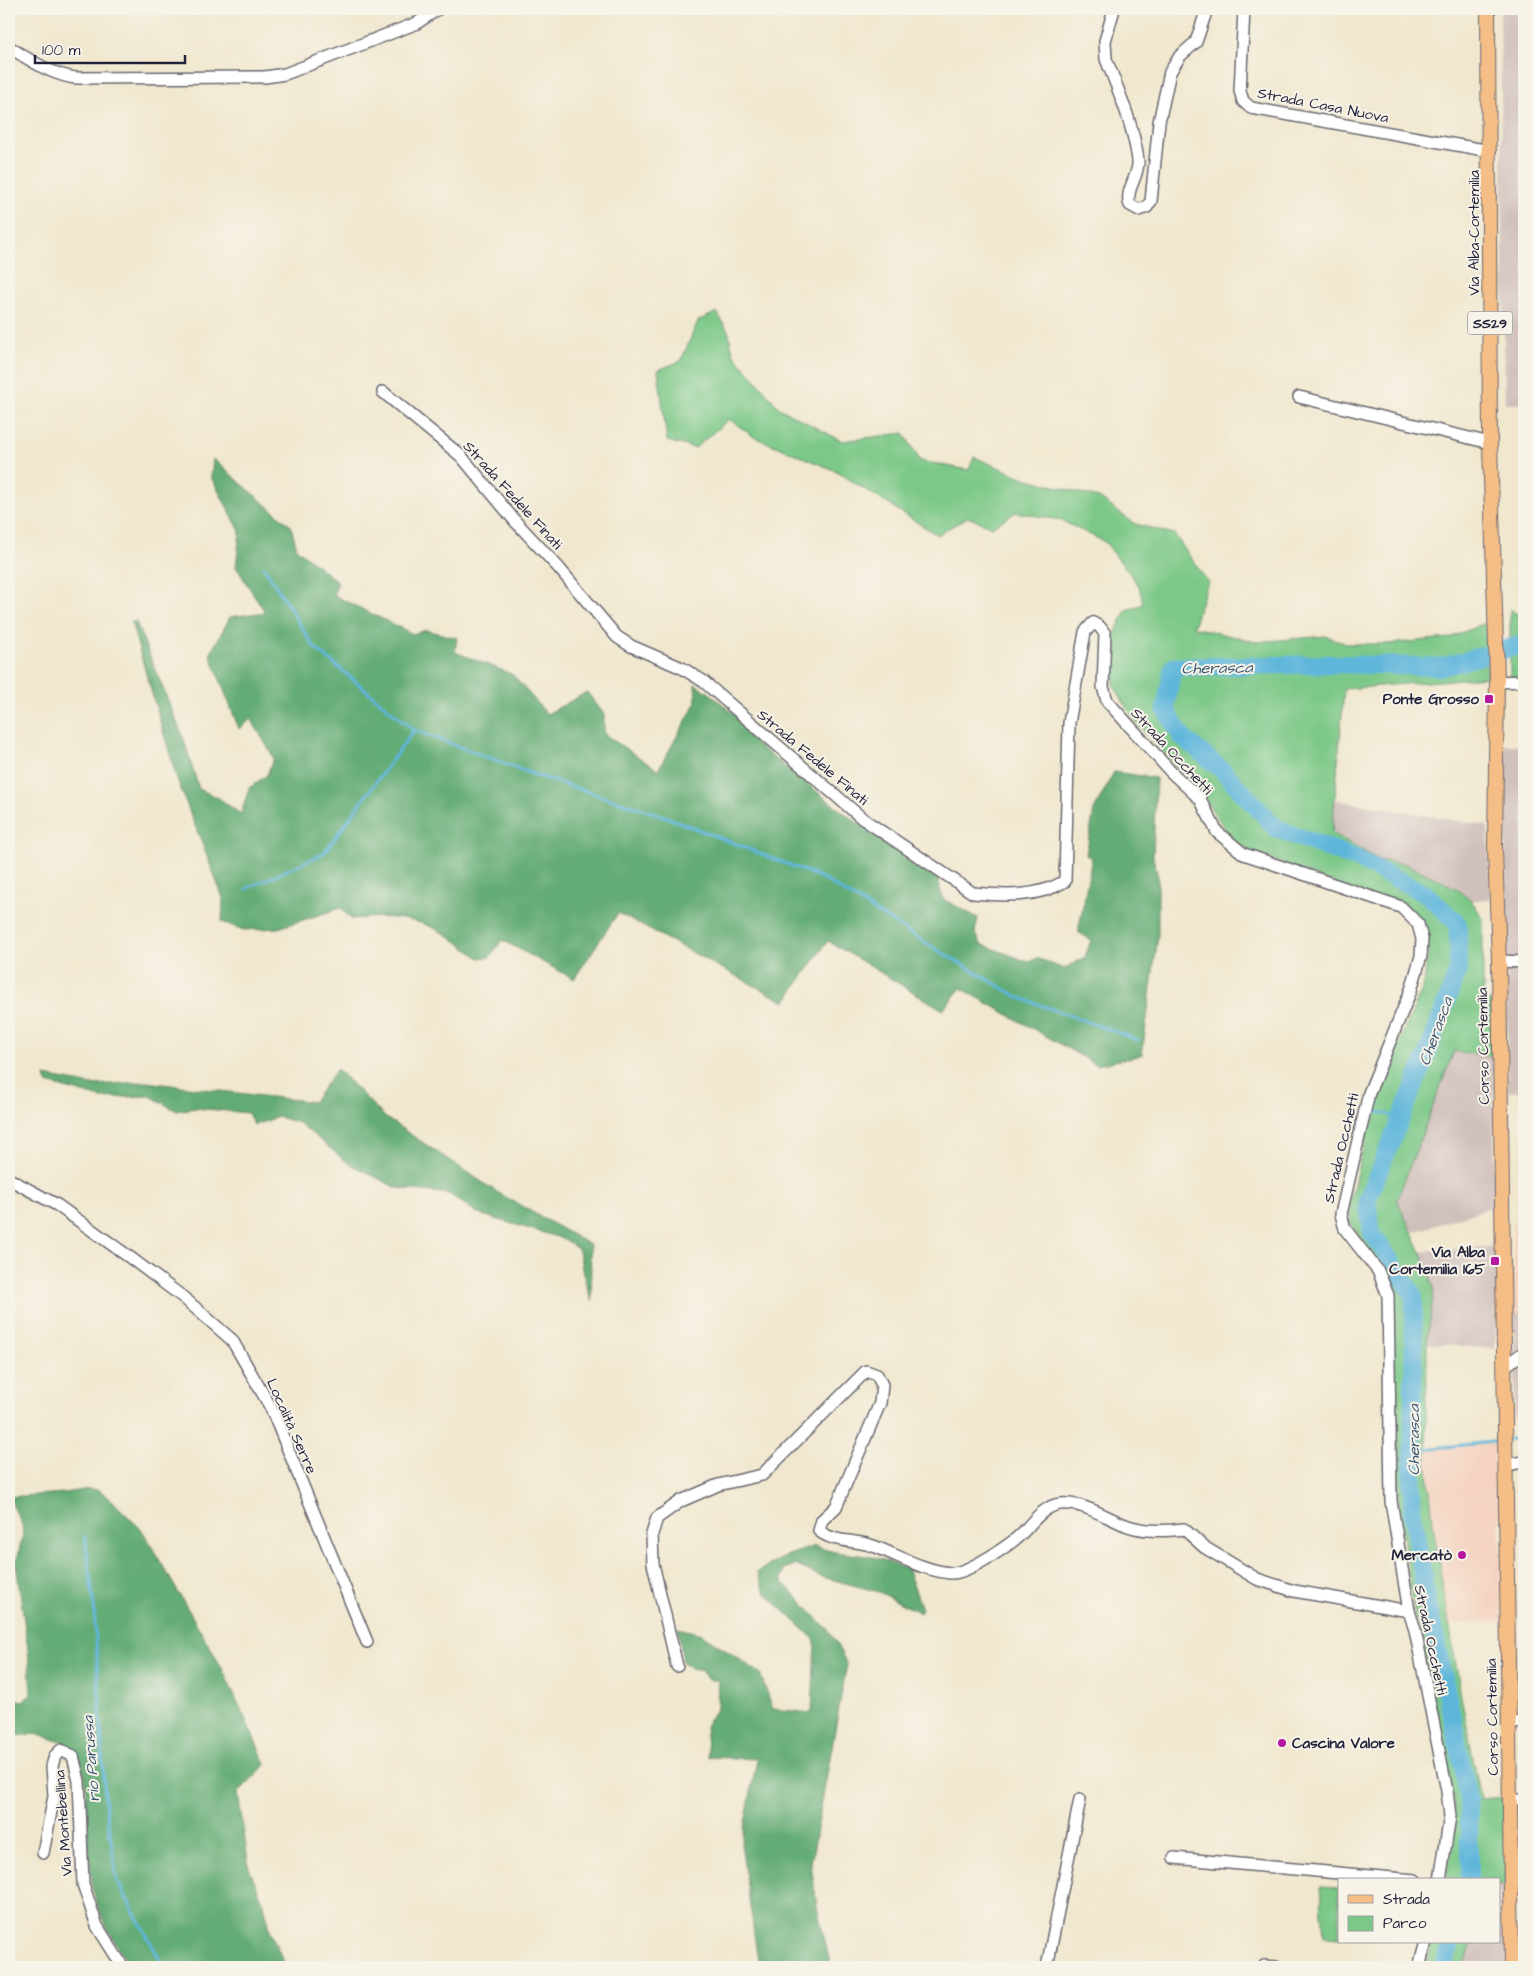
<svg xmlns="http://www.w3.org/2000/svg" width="1533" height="1976" viewBox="0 0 1533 1976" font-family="'Architects Daughter',sans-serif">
  <rect width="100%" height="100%" fill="#f7f3e8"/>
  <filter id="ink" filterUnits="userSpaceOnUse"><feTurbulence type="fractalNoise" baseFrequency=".02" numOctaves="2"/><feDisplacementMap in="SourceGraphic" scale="10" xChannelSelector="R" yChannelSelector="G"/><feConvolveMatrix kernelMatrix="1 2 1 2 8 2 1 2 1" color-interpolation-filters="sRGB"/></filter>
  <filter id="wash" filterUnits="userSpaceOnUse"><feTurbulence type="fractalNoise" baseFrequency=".0096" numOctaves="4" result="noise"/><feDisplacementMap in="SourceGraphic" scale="20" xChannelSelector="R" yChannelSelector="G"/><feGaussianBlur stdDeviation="1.12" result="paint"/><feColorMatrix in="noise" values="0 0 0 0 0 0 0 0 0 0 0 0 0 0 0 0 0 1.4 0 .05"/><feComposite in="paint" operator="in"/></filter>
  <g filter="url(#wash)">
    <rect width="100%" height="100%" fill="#f0e7ce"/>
    <g fill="#f4d3c0">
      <path d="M1513,1221l11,1v86l-10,9z"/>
      <path d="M1498,1443l4,178 -53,3 -15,-92 -8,-83z"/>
    </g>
    <g fill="#d0c0bc">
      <path d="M1500,9h24v395h-19z"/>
      <path d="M1505,745h19v347h-16z"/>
      <path d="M1335,800l153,26 2,74h-19l-13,-12 -52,-24 -27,-4 -47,-26z"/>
      <path d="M1454,1051l39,6 2,149 -84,27 -14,-33z"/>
      <path d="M1497,1246l-2,103 -68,-6 6,-55 -12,-36z"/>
      <path d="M1524,1308v127l-9,4 -1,-122z"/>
      <path d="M1506,1883l1,84h-43l7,-25h28v-56z"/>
    </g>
    <g fill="#7bc888" stroke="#4e7562">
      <path d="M717,312l12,21 4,20 46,55 63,33 62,-8 16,28 49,9 5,-13 50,21 75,20 36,26 39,10 34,48 -15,45 63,15 70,-6 20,8h41l62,-6 36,-15 2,54 -143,12 -12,144 47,27 27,4 52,25 13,11 12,18v80l8,4 2,55 -39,-6 -57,149 24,52 13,36 -7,55 -1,106 8,83 27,164 20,103 25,-2v86l-7,3v-6h-53l8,-64 -1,-19 -33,-168 -5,-12 -16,-108 -8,-213 -6,-23 -33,-47 -4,-17 27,-111 48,-111 5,-31v-22l-9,-16 -168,-67 -17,-9 -31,-45 -69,-77 -20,-34 -1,-48 13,-28 17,-6 -4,-18 -34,-44 -45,-22 -44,-8 -24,15 -24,-10 -31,18 -101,-64 -82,-34 -25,-18 -34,29 -28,-7 -9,-71 23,-9 17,-40z"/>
      <path d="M1510,609l7,5 7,-5v67l-14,1z"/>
      <path d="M1320,1887l19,1v50l-15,-1z"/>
      <path d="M1431,1942h40l-7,25h-38z"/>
    </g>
    <g fill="#64ac74" stroke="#436758">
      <path d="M213,459l78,67 6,23 41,33 -5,13 80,39 13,-4 31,8 -2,14 57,22 35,40 40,-22 17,22v20l54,36 38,-67 -1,-19 13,8 48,40v12l92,72 89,60 6,23 35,19 -3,14 6,12 48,18 8,-4 27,11 21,-12 6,-17 -13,-8 14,-74 -6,-3 8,-45 20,-38 42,6 -3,80 5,19v59l-16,119 -45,10 -136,-77 -18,22 -115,-69 -43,61 -167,-89 -44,66 -72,-39 -12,17 -10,1c-14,-9 -28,-21 -42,-28 -27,-14 -58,-14 -87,-11l-10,-11 -63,20 -34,2 -22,-8 1,-24 -46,-119 -46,-157h5l47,115 16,52 18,8 24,17 8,-26 18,-13 7,-17 -23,-39 -12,10 -29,-75 20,-37 35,-5 -29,-45 4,-36 -29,-54z"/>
      <path d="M337,1069l49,49 111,74 93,53 2,57 -9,-28 -4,-24 -15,-11 -85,-25 -30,-20 -52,-6 -49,-25 -49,-40 -21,-6 -24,8 -6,-12 -53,-5 -18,3 -27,-15 -49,2 -54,-15 -2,-7 47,9 54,-3 167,20z"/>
      <path d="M89,1489l9,1 8,5 36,35 79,136 45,98 -28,29 11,75 15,36 7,29 15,34h-156l-26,-44 -11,-32 -6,-55 -2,-56 -5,-21 -14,-15 -27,-10 -30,2v-39l14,4 8,-6 -3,-46 -12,-85 7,-30 -1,-9 -13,-28 55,-4z"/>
      <path d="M815,1546c21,9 41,7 62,12 11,2 18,9 30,10l15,41 -2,4 -41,-21 -57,-15 -27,-12 -11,4 -3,11 50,53 16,31 -36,199 6,44 14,60h-72l-18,-123 16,-85 -49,-2 -3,-31 12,-18 1,-28h-10l-8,-11h-8l-9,-7 -5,-34 24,6 58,39 13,36 39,4 3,-73 -50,-47 -8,-21 31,-17z"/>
    </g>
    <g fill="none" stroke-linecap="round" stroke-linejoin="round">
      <g stroke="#5eb6db" stroke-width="3">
        <path d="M264,567l50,80 100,83 121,45 126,40 159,62 111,69 87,51 120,43"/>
        <path d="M246,889l78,-36 90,-123"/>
        <path d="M1368,1108l34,11"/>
        <path d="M1508,1440l16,-4"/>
        <path d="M1413,1456l11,-7 78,-8"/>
        <path d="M85,1536l9,71 11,193 12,81 47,86"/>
      </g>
      <g stroke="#5eb6db" stroke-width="18">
        <path d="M1469,1880v-68l-3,-28 -42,-200 -12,-75 2,-213 -42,-63 -5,-33 60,-145 31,-85v-46l-32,-30 -69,-35 -80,-30 -56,-60 -39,-32 -17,-28 8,-42 162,-3 107,3 82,-23"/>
        <path d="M1444,1967l7,-25"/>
      </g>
    </g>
  </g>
  <g filter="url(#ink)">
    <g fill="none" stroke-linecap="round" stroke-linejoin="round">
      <g stroke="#6a676e" stroke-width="14">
        <g id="minor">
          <path d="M1114,9l-9,32 1,18c13,33 27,65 32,101 2,15 -14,31 -8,45l9,5 8,-3 4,-6 8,-79 11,-50 10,-16 16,-14 11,-33"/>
          <path d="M1244,9l-4,82 3,10 8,7 239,43"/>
          <path d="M9,47c21,13 41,27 66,31l190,-1 20,-3 132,-51 21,-14"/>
          <path d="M383,392l78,64 54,65 43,46 59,70 14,9 51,22 21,13 160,138 110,74c31,3 65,5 92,-12l4,-158 16,-91 8,-9 7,4 5,7 -2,53 4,14 64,71 29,27 17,33 27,22 157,53 17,17 4,15 -1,17 -10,34 -42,103 -28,121 4,15 33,42 10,24 3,206 18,110 6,19 32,161 3,25 -10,64"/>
          <path d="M1299,397l191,46"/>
          <path d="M1497,682l27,-1"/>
          <path d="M1499,961l25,1"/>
          <path d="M9,1179l48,26 75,54 52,39 48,42 39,68 96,234"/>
          <path d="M1504,1367l20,-15"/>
          <path d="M1506,1465l18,-3"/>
          <path d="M677,1666l-24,-102 -1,-30 5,-16 24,-17 37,-16 44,-10 104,-104 11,4 5,10 -2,18 -44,104 -14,13 -3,11c17,13 38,8 57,16 23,9 49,24 75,26 16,1 63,-30 74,-43 8,-9 21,-25 35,-26 25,-2 46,14 68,22 19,6 36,5 56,3l20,18 53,32 37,12 115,20"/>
          <path d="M1508,1722l16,1"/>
          <path d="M1510,1800h14"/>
          <path d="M43,1853l11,-57 -2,-30 3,-10 6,-6 12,6 6,25 4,103 14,42 26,41"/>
          <path d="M1174,1858l241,22"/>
          <path d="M1511,1878l13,1"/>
          <path d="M1264,1966l13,1"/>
          <path d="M1047,1967l33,-168"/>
          <path d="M1419,1967l7,-25"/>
        </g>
      </g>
      <g stroke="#6a676e" stroke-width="16">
        <path id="major" d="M1488,9l2,434 7,234 -2,173 4,111 13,1006"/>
      </g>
      <use href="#minor" stroke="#fff" stroke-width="11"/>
      <use href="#major" stroke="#f6be87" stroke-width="14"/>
    </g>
  </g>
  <g fill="#b5179e" stroke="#f7f3e8" stroke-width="2">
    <rect x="1484" y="694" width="10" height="10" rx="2.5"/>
    <rect x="1490" y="1256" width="10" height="10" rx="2.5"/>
    <circle cx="1462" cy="1555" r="5"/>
    <circle cx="1282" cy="1743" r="5"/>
  </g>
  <g text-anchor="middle" stroke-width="4" stroke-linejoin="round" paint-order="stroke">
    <rect fill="#f7f3e8" stroke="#62616f" stroke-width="1" x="1467.5" y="311.5" width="45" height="23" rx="4"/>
    <g font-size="14" font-weight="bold" fill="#22223b">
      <text x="1490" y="328">SS29</text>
    </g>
    <g font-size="15" fill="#22223b" stroke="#f7f3e8">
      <text transform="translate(1323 105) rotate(11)" y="5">Strada Casa Nuova</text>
      <text transform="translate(1474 233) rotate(-90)" y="5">Via Alba-Cortemilia</text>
      <text transform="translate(513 495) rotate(48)" y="5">Strada Fedele Finati</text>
      <text transform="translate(1172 751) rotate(47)" y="5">Strada Occhetti</text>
      <text transform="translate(813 757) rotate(40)" y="5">Strada Fedele Finati</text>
      <text transform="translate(1483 1046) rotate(-91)" y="5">Corso Cortemilia</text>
      <text transform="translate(1341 1148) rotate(-77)" y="5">Strada Occhetti</text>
      <text transform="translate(292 1426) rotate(66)" y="5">Località Serre</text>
      <text transform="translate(1431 1640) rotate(78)" y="5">Strada Occhetti</text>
      <text transform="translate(1492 1717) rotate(-91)" y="5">Corso Cortemilia</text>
      <text transform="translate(63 1823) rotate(-94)" y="5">Via Montebellina</text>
    </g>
    <g font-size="15" font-weight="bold" fill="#22223b" stroke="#f7f3e8" text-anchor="end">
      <text x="1479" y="704">Ponte Grosso</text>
      <text x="1485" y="1257">Via Alba<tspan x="1485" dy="17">Cortemilia 165</tspan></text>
      <text x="1452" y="1560">Mercatò</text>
      <text x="1292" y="1748" text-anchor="start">Cascina Valore</text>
    </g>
    <g font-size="16" font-style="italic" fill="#375673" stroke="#f7f3e8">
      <text transform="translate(1217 667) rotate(-1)" y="6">Cherasca</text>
      <text transform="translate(1435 1031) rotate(-70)" y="6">Cherasca</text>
      <text transform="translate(1413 1440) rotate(-90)" y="6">Cherasca</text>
      <text transform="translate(90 1759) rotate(-94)" y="6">rio Parussa</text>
    </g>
  </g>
  <rect width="1533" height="1976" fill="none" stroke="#f7f3e8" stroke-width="30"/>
  <rect x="1338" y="1878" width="162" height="65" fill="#f7f3e8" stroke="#a29fa3"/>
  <rect x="1348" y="1895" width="25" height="8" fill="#f6be87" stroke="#a29fa3"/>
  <text x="1383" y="1904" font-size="15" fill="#22223b">Strada</text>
  <rect x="1348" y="1916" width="25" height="15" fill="#7bc888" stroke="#a29fa3"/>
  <text x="1383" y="1928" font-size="15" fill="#22223b">Parco</text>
  <path d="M35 55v8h150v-8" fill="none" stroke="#22223b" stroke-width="2.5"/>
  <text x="42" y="55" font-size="15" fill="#22223b" stroke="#f7f3e8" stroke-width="4" paint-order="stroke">100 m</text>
</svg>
